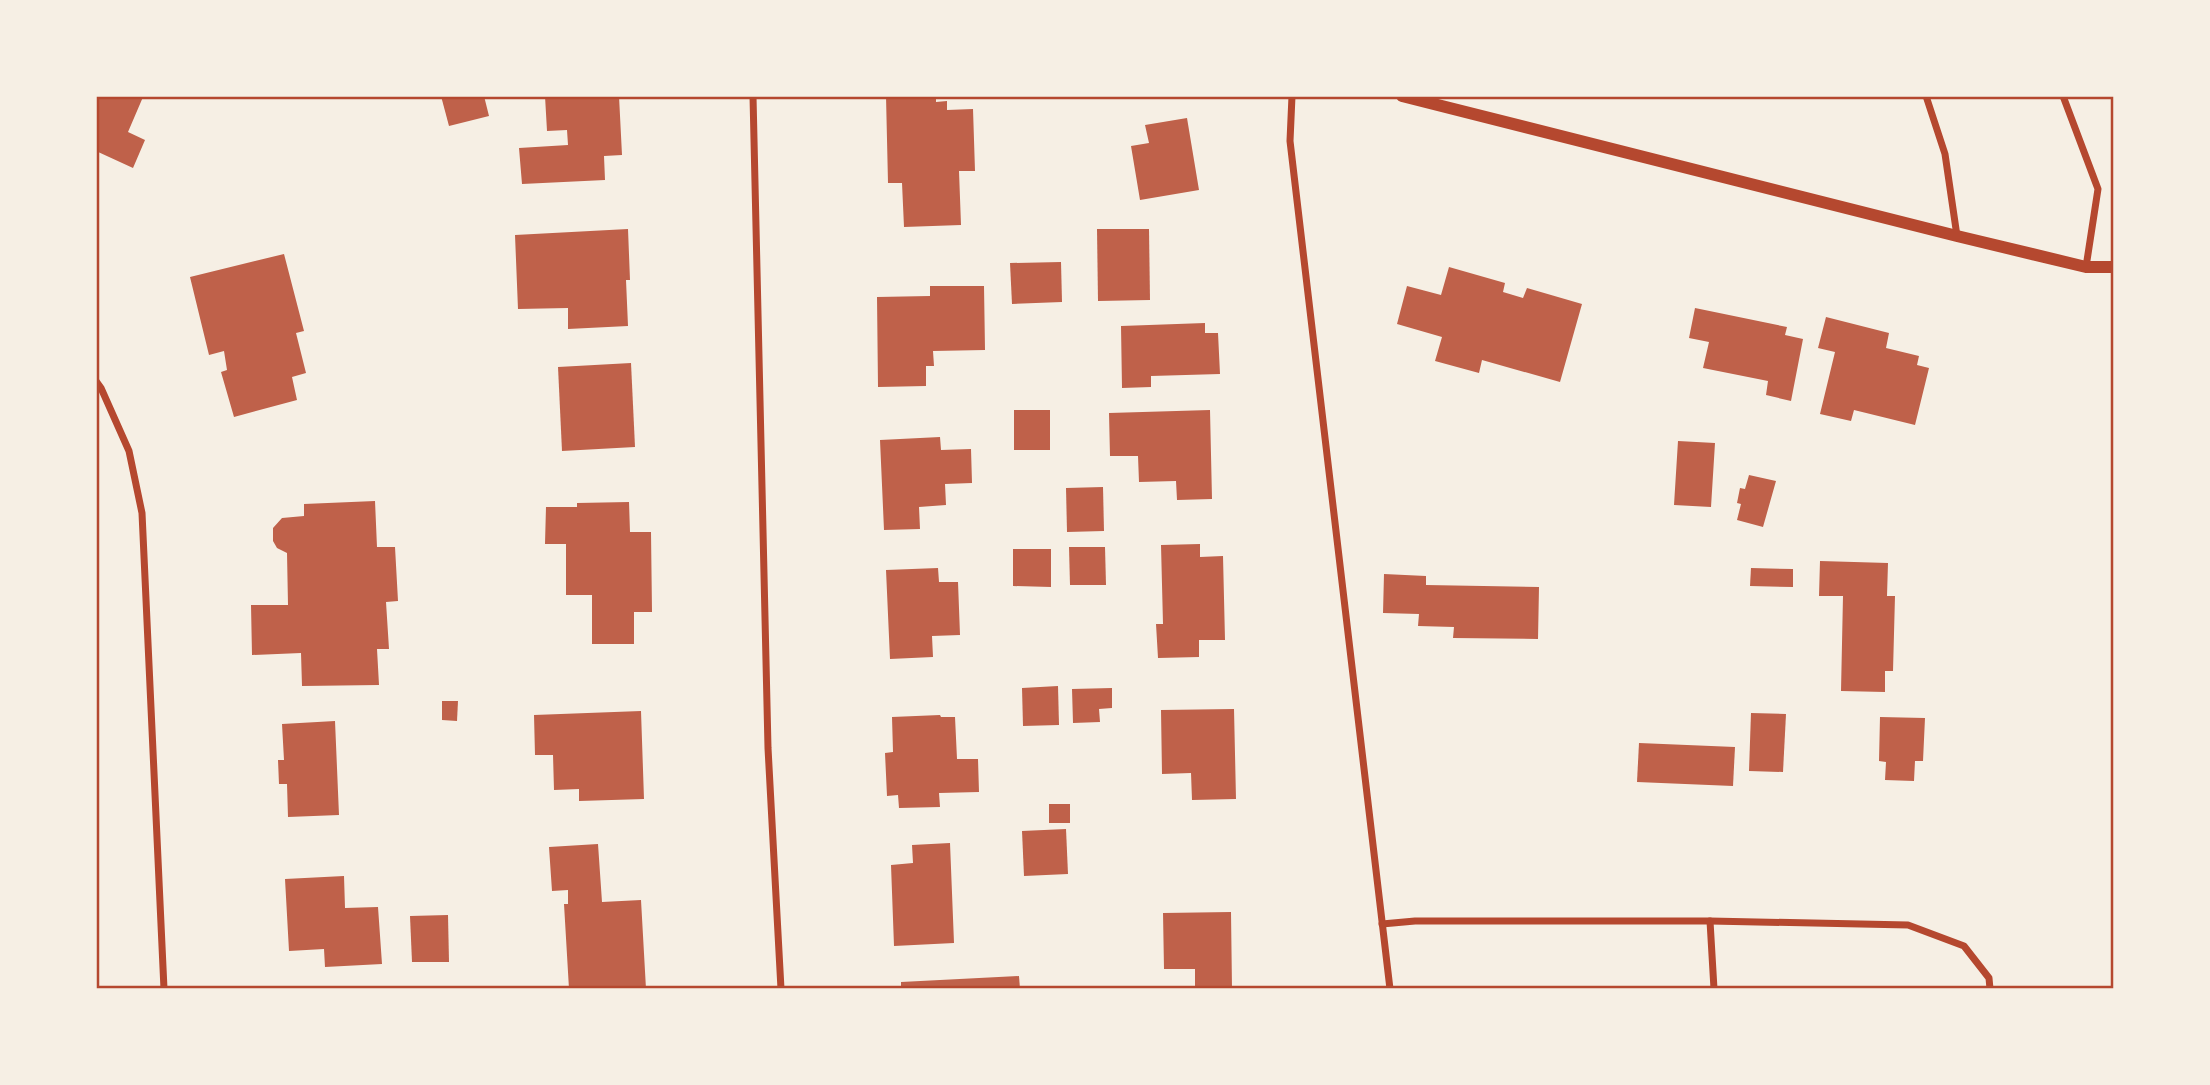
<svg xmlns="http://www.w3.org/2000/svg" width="2210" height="1085" viewBox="0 0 2210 1085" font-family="Rubik,sans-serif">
  <rect width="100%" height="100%" fill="#f6efe4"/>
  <g fill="#bf614a">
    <path d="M96,96l47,1 -15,35 17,8 -12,28 -37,-17z"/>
    <path d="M441,96h43l5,20 -40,10z"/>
    <path d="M545,96h74l3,59 -18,1 1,24 -83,4 -3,-36 49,-3 -1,-15 -20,1z"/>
    <path d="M886,96h50v6l11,-1v9l26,-1 2,62h-16l2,54 -57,2 -2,-44h-14z"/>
    <path d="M1187,118l12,72 -59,10 -9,-54 18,-3 -4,-18z"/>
    <path d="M628,229l2,51h-4l2,46 -60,3v-21l-50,1 -3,-74z"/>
    <path d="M1097,229h52l1,71 -52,1z"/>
    <path d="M284,254l20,77 -8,2 10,40 -14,4 5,23 -63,17 -13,-45 6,-2 -3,-19 -15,4 -19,-78z"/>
    <path d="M1061,262l1,40 -50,2 -2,-41z"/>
    <path d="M1449,267l56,16 -2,9 20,6 4,-10 55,16 -22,78 -78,-22 -3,13 -44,-12 7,-24 -45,-13 10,-38 34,9z"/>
    <path d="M930,286h54l1,64 -52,1 1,15h-8v20l-48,1 -1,-90 53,-1z"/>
    <path d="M1695,308l92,19 -2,8 18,4 -12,62 -25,-6 2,-14 -65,-13 6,-26 -20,-4z"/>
    <path d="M1826,317l63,16 -3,15 33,8 -2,9 12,3 -14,57 -61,-15 -3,11 -31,-7 15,-62 -17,-4z"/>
    <path d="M1205,323v10h13l2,41 -69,2v11l-29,1 -1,-62z"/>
    <path d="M631,363l4,84 -73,4 -4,-84z"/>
    <rect x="1014" y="410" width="36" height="40"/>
    <path d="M1210,410l2,89 -35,1 -1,-19 -37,1 -1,-26h-28l-1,-43z"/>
    <path d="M940,437l1,13 30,-1 1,34 -27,1 1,21 -27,2 1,22 -36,1 -4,-90z"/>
    <path d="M1678,441l37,2 -4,64 -37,-2z"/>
    <path d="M1749,475l27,6 -13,46 -26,-7 4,-16 -4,-1 3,-15 5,1z"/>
    <path d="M1103,487l1,44 -37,1 -1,-44z"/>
    <path d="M375,501l2,46h18l3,54 -12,1 3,47h-12l2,36 -77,1 -1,-33 -49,2 -1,-50h37l-1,-52 -10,-5 -4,-7v-13l9,-10 22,-2v-12z"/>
    <path d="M629,502l1,30h21l1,80h-18v32h-42v-49h-26v-51h-21l1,-37h31v-4z"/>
    <path d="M1200,544v13l23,-1 2,84h-26v17l-41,1 -2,-34h7l-2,-79z"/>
    <path d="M1069,547h36l1,38h-36z"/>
    <path d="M1013,549h38v38l-38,-1z"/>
    <path d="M1820,561l68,2 -1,33h8l-2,75h-8v21l-44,-1 2,-95h-24z"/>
    <path d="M938,568l1,14h19l2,53 -28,1 1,21 -43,2 -4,-89z"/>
    <path d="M1751,568l42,1v18l-43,-1z"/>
    <path d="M1384,574l42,2v9l113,2 -1,52 -85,-1 1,-11 -36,-1 1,-12 -36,-1z"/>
    <path d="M1058,686l1,39 -36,1 -1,-38z"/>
    <path d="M1112,688v20l-13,1 1,13 -27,1 -1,-34z"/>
    <path d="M442,701h16l-1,20 -15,-1z"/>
    <path d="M1234,709l2,90 -44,1 -1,-27 -29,1 -1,-64z"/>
    <path d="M641,711l3,88 -65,2v-12l-25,1 -1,-35h-18l-1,-40z"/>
    <path d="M1751,713l35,1 -3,58 -34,-1z"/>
    <path d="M940,715l1,2h14l2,42h21l1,33 -40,1 1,14 -41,1 -1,-13 -11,1 -2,-43 8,-1 -1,-35z"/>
    <path d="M1880,717l45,1 -2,43h-8l-1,20 -29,-1 1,-18 -7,-1z"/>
    <path d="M335,721l4,94 -51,2 -1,-33h-8l-1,-24h6l-2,-36z"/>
    <path d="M1639,743l96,4 -2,39 -96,-4z"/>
    <rect x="1049" y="804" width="21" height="19"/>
    <path d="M1066,829l2,45 -44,2 -2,-45z"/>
    <path d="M950,843l4,100 -60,3 -3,-81 22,-2 -1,-18z"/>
    <path d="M598,844l4,58 39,-2 5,89h-77l-5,-85h4v-14l-16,1 -3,-44z"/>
    <path d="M344,876l1,32 33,-1 4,57 -57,3 -1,-18 -35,2 -4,-72z"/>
    <path d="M1231,912l1,77h-37v-20h-31l-1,-56z"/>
    <path d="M448,915l1,47h-37l-2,-46z"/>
    <path d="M1019,976l1,13h-119v-7z"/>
  </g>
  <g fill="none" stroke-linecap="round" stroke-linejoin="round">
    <g stroke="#b5482f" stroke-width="7">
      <path d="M753,96l15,652 13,241"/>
      <path d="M1292,96l-2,45 100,848"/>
      <path d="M1926,96l19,58 12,82"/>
      <path d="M2063,96l35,93 -12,78"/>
      <path d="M96,381l5,7 28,63 13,62 22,476"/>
      <path d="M1710,921l4,68"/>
      <path d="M1382,924l33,-3h295l198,4 56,21 25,32 1,11"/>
    </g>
    <path stroke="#b5482f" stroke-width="12" d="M1402,96l555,140 129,31h28"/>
  </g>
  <rect width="2210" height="1085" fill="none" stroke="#f6efe4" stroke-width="196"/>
  <rect x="98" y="98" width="2014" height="889" fill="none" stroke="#b5482f" stroke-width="2.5"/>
</svg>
